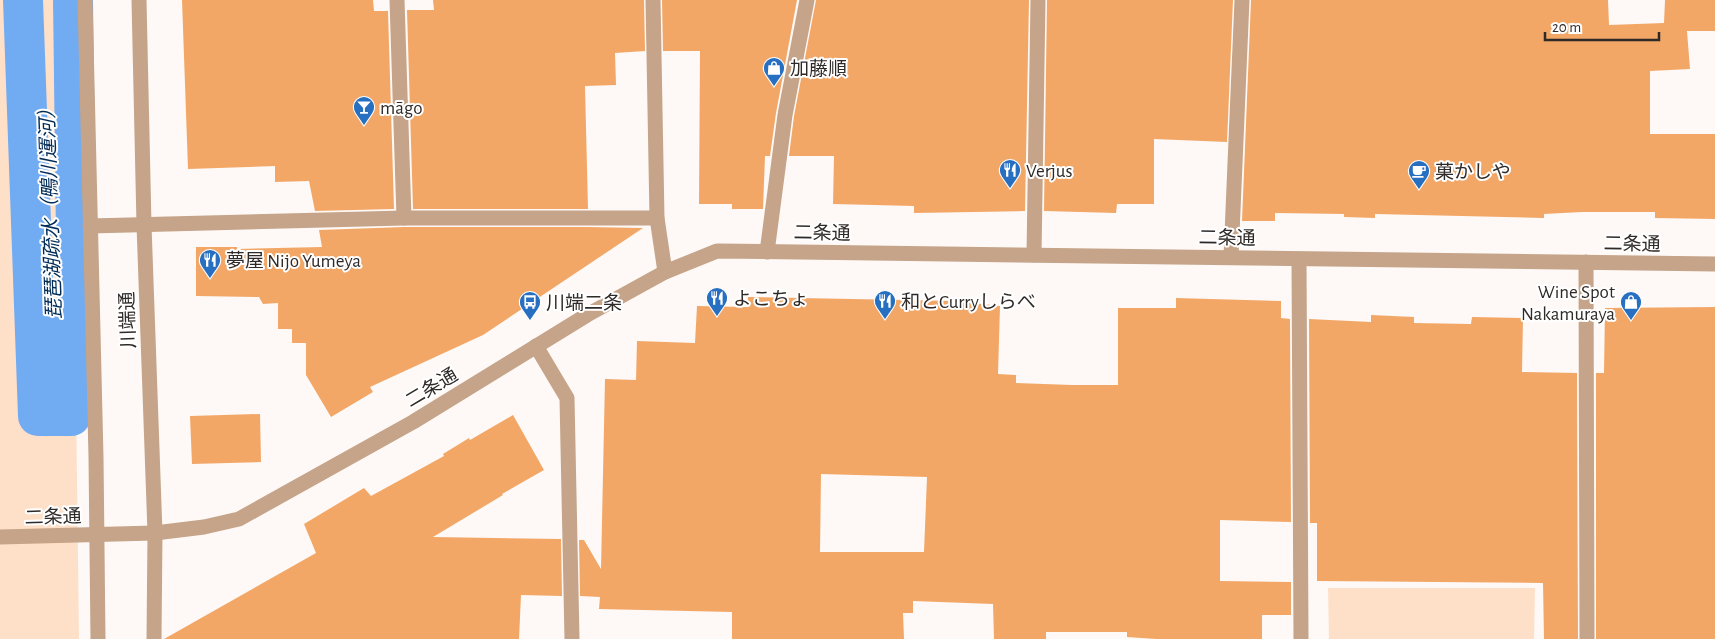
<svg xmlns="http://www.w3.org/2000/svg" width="1715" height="639" viewBox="0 0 1715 639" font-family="'Alegreya Sans','Noto Sans JP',sans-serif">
  <rect width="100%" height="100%" fill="#fef9f6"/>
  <g fill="#fee0c9">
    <path d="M0,0h71l8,639h-79z"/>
    <path d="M1328,588h207l-1,51h-205z"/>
  </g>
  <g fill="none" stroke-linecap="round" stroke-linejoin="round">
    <path stroke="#71abf2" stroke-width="40" d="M23,0l15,416h33l-2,-97 8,-2 -4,-317"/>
  </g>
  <g fill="#f2a767" fill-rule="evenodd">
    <path d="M182,0h191l1,11h14l6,198 -79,2 -6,-30 -34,1v-16l-87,3z"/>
    <path d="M433,0h211l1,51 -30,2 1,32 -31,1 3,123h-175l-6,-199h27z"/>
    <path d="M662,0h135l-21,113 -6,43h-5l-2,53h-31v-5h-33l1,-153h-37z"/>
    <path d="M816,0h213l-4,211 -111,2v-7l-81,-2 1,-48h-45l5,-40z"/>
    <path d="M1047,0h186l-6,142 -73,-3v65h-37l-1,9 -72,-2z"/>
    <path d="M1251,0h357l1,25 55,-2 1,-23h50v31h-28l3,38 -40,2v63h65v85l-60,-1v-6h-73l-38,2v4l-169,-4v4l-31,-1v-3l-69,-1v8h-33z"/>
    <path d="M404,227h184l55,1 -160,107 -113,52 3,5 -42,25 -25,-42v-32h-14v-14h-14v-26l-15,1 -4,-7 -63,-1v-49h41v2l85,-2 -3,-17z"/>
    <path d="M748,297l207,4 45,5 -2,68 18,1v8l56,2h46v-77h58v-10l105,3v17l9,1 1,203 -71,-2v61l71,1v33h-29v24h-106l-29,-2v-5h-81v7h-52l-1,-35 -80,-3v12h-10l1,26h-172v-27l-133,-3 1,-12 -20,-1 -1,-56h5l17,29 4,-190 31,1 1,-39 58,2 2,-37 50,1zM821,474l106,3 -3,75h-104z"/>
    <path d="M1715,307v332h-119v-266h8l1,-65z"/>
    <path d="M1371,315l43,2v6l57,1 1,-7 51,1 -1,54 55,1 1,266h-34l-1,-56 -226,-2v-58h-7l-1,-204 62,3z"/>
    <path d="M260,414l1,48 -69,2 -2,-48z"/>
    <path d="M513,415l31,55 -42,24 1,1 -70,42 128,2 1,57 -41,-1 -2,44h-355l152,-86 -12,-29 60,-36 7,8 73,-40 -1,-2 26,-16 1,2z"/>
  </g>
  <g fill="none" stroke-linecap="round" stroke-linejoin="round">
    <g stroke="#c5a489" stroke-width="15">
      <path d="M85,0l11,457 2,182"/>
      <path d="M139,0l5,225 11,308 -1,106"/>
      <path d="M397,0l7,218"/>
      <path d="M653,0l4,218 8,54"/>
      <path d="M90,226l314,-8h253"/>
      <path d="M767,252l18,-137 22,-115"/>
      <path d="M1034,255l4,-255"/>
      <path d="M1231,257l11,-257"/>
      <path d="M1299,259l2,380"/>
      <path d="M1586,262l1,377"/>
      <path d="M536,346l31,52 5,241"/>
      <path d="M0,537l155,-4 49,-6 35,-8 174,-97 174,-107 78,-43 52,-21 998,13"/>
    </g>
  </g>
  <defs>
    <g id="shop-pin" transform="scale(1.125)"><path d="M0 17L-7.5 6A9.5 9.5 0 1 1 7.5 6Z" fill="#276fc0" stroke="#fff"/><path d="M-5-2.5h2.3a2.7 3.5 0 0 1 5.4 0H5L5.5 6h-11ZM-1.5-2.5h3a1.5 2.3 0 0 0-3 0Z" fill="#fff"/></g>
    <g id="bar-pin" transform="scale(1.125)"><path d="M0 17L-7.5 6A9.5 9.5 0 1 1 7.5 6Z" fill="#276fc0" stroke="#fff"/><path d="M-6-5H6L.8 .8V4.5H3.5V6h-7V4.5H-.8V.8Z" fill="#fff"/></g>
    <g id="restaurant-pin" transform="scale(1.125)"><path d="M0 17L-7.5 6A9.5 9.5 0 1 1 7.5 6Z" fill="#276fc0" stroke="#fff"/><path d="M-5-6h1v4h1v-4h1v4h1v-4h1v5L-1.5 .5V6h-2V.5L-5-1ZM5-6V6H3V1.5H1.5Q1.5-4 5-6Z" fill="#fff"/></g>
    <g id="cafe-pin" transform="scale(1.125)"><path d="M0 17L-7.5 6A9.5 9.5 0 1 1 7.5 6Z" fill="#276fc0" stroke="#fff"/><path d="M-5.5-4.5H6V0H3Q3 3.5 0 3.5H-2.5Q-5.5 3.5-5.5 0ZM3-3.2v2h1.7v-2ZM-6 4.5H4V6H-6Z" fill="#fff"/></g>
    <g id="bus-pin" transform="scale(1.125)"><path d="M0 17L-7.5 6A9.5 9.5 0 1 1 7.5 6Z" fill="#276fc0" stroke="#fff"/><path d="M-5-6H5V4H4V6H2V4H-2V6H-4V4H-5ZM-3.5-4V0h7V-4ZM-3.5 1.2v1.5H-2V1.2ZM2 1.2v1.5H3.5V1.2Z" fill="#fff"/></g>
  </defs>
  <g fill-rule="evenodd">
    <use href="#shop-pin" x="774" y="68"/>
    <use href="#bar-pin" x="364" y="107"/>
    <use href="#restaurant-pin" x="1010" y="170"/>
    <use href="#cafe-pin" x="1419" y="171"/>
    <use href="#restaurant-pin" x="210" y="260"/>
    <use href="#restaurant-pin" x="717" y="298"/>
    <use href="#restaurant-pin" x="885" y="301"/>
    <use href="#bus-pin" x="530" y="302"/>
    <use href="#shop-pin" x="1631" y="302"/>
  </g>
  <g text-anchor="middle" stroke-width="4" stroke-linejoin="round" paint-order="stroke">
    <g font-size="19" fill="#2f2a27" stroke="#fff" text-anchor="start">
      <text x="790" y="75">加藤順</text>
      <text x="380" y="114">māgo</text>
      <text x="1026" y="177">Verjus</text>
      <text x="1435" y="178">菓かしや</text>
      <text x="226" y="267">夢屋 Nijo Yumeya</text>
      <text x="1615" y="298" text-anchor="end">Wine Spot<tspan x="1615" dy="22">Nakamuraya</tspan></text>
      <text x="733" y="305">よこちょ</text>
      <text x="901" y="308">和とCurryしらべ</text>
      <text x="546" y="309">川端二条</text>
    </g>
    <g font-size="19" fill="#2f2a27" stroke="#fff">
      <text transform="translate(822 232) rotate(1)" y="7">二条通</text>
      <text transform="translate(1227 237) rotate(1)" y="7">二条通</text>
      <text transform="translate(1632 243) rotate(1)" y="7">二条通</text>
      <text transform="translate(127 320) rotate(-92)" y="7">川端通</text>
      <text transform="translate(431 387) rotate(-31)" y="7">二条通</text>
      <text transform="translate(53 516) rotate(-2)" y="7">二条通</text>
    </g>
    <g font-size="20" font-style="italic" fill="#022c58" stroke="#fff">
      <text transform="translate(50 209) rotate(-92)" y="7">琵琶湖疏水（鴨川運河）</text>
    </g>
  </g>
  <path d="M1545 32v8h114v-8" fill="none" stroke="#2f2a27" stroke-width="2.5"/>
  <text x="1552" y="32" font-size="15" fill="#2f2a27" stroke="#ffffff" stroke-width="4" paint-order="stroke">20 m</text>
</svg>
